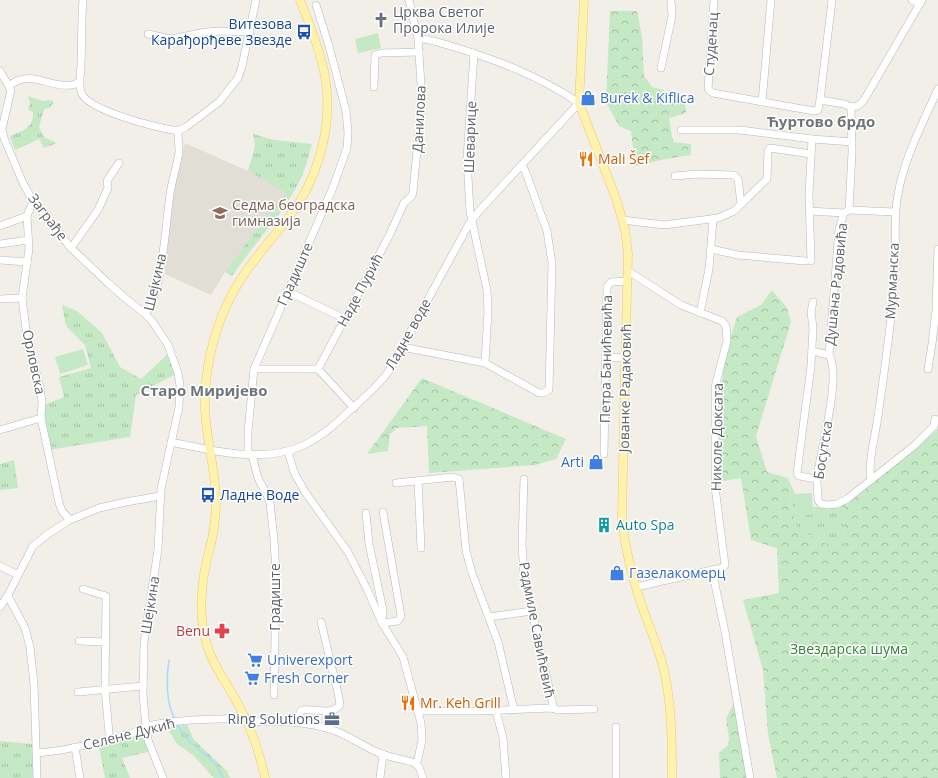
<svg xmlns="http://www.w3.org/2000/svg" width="938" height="778" viewBox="0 0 938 778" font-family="'Open Sans',sans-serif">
  <defs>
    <pattern id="grass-tufts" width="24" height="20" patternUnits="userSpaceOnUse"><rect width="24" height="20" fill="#c5e8c5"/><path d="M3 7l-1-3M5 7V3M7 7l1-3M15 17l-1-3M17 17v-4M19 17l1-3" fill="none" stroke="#a3c0a4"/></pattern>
    <pattern id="forest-crowns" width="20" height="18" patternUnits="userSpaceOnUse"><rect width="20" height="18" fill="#c5e8c5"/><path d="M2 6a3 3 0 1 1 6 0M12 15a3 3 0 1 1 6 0" fill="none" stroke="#a3c0a4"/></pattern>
  </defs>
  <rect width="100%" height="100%" fill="#f1efe8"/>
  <path fill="#e1ded6" d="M185,143l63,28 40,22 -35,41 -28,38 -14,23 -46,-21 2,-39 10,-60z"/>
  <g fill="url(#grass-tufts)">
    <path d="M28,96l15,5 7,-1 3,1v3l-4,4 -5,1 -5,18 5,10 13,6 -13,5 -5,-9 -24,11 -5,-14c12,-5 24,-8 23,-24l-5,-2 2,-7z"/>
    <path d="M253,134l21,6 38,4c-4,12 -6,25 -12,36 -17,35 -46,63 -68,96l-7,-4 28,-38 34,-41 -39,-22 7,-25z"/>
    <path d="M62,305l15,6 25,22 18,34 21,12 30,-28 7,22 -42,22 -6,42 -82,13 -7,-44 23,-9 -5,-20 32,-9 -6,-23 -19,-19z"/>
    <path d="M14,460l4,28 -18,2v-26z"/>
    <path d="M788,478l7,16 1,21 17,-1v-7l22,1 23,-13 -11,9 -5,6 4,36h-15l-20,-11 -12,-1 -6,-19z"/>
    <path d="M187,725l7,15 33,31 3,7h-16l-21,-23 -16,-11 -9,-15 4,-3z"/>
    <path d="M146,728l6,23 -30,7 8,20h-25l-7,-36z"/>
    <path d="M0,741l32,3 1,34h-33z"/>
  </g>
  <g fill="url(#forest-crowns)">
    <path d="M610,11h27l5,26 2,39 8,11 12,3 3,11 18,-2 1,14 -17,5 4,24 18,2v11l-26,4 -30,7 -4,-35 -12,-5 -13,-24z"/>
    <path d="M772,290l15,18 4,14 -35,114 11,36 21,6 5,37 6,19 12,1 20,11h15l-4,-36c7,-8 15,-13 22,-21l74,-60v349h-161l-9,-44 -5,-64 -20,-70 36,-7 -2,-45 -26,-8 -10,-62 -24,4 1,-51 6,-72 13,-42 24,-12z"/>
    <path d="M422,378l144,61 -10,20 -21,6 -106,8 -2,-47 -30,2 -7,6 -2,17 -21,3z"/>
    <path d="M736,698l14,80h-30l-1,-25 9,-8 1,-6 -3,-20z"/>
  </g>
  <g fill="#c5e8c5">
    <path d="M378,33l3,15 -23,5 -3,-14z"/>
    <path d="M83,349l5,16 -28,9 -5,-17z"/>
    <path d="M812,493l1,21 -17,1 -1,-21z"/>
  </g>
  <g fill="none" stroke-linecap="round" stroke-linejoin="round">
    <g stroke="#aadaff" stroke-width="1.5">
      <path d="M169,660c-3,18 -3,44 6,59"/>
      <path d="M177,725l12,16 26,22 8,15"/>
    </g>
    <g stroke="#b5b8bc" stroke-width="8">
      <g id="minor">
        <path d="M83,0c-2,22 -1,43 -2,64 0,9 -3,19 0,28 6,19 78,36 97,39"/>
        <path d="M714,0l-6,89 5,4 101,18 4,-1 2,-10 12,-100"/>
        <path d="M912,0l8,4"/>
        <path d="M148,34l23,5 35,-7 16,-1 28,1"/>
        <path d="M474,53l-7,106 3,53 17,78 1,21 -3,52"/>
        <path d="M661,68l11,-52 -1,-16"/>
        <path d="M0,71l11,19 -9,39 2,9 19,45 10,18 38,47 37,35 16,14 21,17 7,7 16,24 10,28 2,13 -1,21 -18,82 -3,60 -14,94 -1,52 3,33 2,12 15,38"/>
        <path d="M10,85c22,-16 38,3 61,0 3,0 6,-2 9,-3"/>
        <path d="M374,87l1,-32 6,-2 38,-1"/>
        <path d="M820,100l24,4 7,3"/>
        <path d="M762,102l9,-102"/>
        <path d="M851,107l7,-1 6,-6 58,-100"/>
        <path d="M681,130h59l72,9 40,3"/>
        <path d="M178,131l8,-4 33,-25 19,-24 4,-12 14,-66"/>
        <path d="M675,176l22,-2 37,1 4,4 3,25"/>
        <path d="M33,201l-6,15 2,33 -7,49 5,38 13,52 2,13 -1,17 18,85 3,8 8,9"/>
        <path d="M849,210l3,-58 -1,-45"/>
        <path d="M849,210l46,2"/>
        <path d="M809,211l35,2"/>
        <path d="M623,220l41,5 54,-7 16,-7 33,-32 1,-28 2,-3 41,6"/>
        <path d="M0,226l27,-10"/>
        <path d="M0,244l28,-4"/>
        <path d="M71,248l27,-38 10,-22 -1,-7 12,-18"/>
        <path d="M711,249l27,6 67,6"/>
        <path d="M0,260l27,2"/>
        <path d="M811,261l-2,-67 3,-55"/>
        <path d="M628,271l53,34 41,16 4,5 1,15 -12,46v100l10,78 -3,3 -10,2 13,62 25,146"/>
        <path d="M287,291l58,28"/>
        <path d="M0,299l22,-1"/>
        <path d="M813,302l-2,10 2,16 -2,38 -14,107 2,3 18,3"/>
        <path d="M700,313l9,-44 4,-49"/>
        <path d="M145,314c17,-19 21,-92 25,-120 2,-14 7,-28 9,-42 0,-7 -1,-14 -1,-21"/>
        <path d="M402,347l83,16 54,30h4l6,-3 3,-127 -5,-32 -21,-58 -4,-8"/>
        <path d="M812,351l17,4"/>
        <path d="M829,355c13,22 -9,95 -12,124 0,7 1,14 1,21l3,4 7,1 9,-1 10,-5 68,-54 19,-19 1,-7"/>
        <path d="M829,355l10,-126 5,-16 5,-3"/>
        <path d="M606,357l19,1"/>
        <path d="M254,369h64l36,39"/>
        <path d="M318,369l71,-133 15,-33 8,-7 1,-4 9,-93 -4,-60 -9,-39"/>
        <path d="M928,369l4,-25 4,-34 2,-61"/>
        <path d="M0,430l41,-12"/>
        <path d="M171,442c42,9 93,22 133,3 17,-8 31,-20 44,-33 14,-12 30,-26 41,-41l80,-147 10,-13 100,-108c-40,-27 -82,-43 -128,-57 -10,-3 -23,-8 -33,-7"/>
        <path d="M288,451l6,21 11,20 43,60 19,37 15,34 21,34 18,66 1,17 -4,19 -2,5"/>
        <path d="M248,454v-23l6,-62 78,-179 15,-42 1,-15 -2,-22 -17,-65 -13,-41"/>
        <path d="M252,454l4,17 3,9 8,15 3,8 4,36 2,36 -2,120"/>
        <path d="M604,454l3,-167 4,-5 16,-1"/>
        <path d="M524,479l-2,65 2,31 29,131 -1,2"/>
        <path d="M871,480c-3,-16 3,-40 6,-57 7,-50 15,-100 18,-151 2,-31 -3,-56 5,-88 8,-33 24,-64 38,-95"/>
        <path d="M418,481l3,67"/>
        <path d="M396,483l57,-6 6,2 7,72 6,22 26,69 16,68"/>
        <path d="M366,513l3,31 14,66 -1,13 16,-2 3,-5 -18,-104"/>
        <path d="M0,566l18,9"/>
        <path d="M636,587l76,-17"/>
        <path d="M83,589l23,7 -1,93 4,44"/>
        <path d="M8,596l17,32 5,19 4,37 3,94"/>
        <path d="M0,607l8,-12 25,-49 15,-12 22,-14 29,-12 27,-6 34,-6"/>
        <path d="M489,617l43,-6"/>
        <path d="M79,641l26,1"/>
        <path d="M78,692l65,-6"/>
        <path d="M418,711h62l72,-3 5,2 37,-1"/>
        <path d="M496,711l7,27 3,40"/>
        <path d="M248,722c30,-2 62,-1 90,10 14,6 27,15 41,21 12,5 24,6 36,10l4,4 4,11"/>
        <path d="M298,722l2,-10 2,-2c12,-2 29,6 38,-5l-2,-12 -17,-71"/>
        <path d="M75,747l5,31"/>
        <path d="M37,753c29,-2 64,-11 92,-19 8,-2 15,-7 23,-9 31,-6 62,-6 94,-7"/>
        <path d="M380,778l3,-24"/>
        <path d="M616,778v-51"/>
      </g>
    </g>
    <g stroke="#f2c960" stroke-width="9">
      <g id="major">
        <path d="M584,0l-5,103 38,98 8,29 3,24 -3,114 -3,150c3,33 11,63 22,94 7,18 14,36 19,54 9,37 9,74 9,112"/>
        <path d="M265,778c-6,-29 -16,-56 -31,-81 -9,-17 -22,-33 -27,-52 -6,-20 -7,-41 -4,-62 1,-15 6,-30 9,-44 3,-14 4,-28 4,-42 -2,-40 -15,-74 -10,-116 4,-36 15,-71 35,-102 14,-22 32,-41 48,-62 27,-35 41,-81 38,-125 -2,-30 -16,-64 -27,-92"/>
      </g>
    </g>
    <use href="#minor" stroke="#fff" stroke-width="7"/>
    <use href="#major" stroke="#fff2af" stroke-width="8"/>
  </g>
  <defs>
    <g id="church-bare" transform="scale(1.2)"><path d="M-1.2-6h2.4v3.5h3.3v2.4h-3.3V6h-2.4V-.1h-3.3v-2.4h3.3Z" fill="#6b7280" stroke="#fff" stroke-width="2.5" paint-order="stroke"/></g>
    <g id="bus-bare" transform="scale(1.2)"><path d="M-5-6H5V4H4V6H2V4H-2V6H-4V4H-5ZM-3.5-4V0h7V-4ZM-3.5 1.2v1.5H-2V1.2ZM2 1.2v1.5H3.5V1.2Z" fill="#1a4fb4" stroke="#fff" stroke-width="2.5" paint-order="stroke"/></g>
    <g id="shop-bare" transform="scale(1.2)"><path d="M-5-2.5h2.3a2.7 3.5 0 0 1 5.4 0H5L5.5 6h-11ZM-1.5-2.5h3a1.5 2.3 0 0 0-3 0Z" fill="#3f7fe0" stroke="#fff" stroke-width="2.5" paint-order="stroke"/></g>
    <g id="restaurant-bare" transform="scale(1.2)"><path d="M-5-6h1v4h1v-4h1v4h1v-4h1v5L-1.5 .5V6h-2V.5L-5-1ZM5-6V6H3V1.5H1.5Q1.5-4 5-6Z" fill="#e8710a" stroke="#fff" stroke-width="2.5" paint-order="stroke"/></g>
    <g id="school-bare" transform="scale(1.2)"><path d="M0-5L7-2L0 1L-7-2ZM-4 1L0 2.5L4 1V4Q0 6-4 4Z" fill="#8d6e63" stroke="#fff" stroke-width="2.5" paint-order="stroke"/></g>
    <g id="building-bare" transform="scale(1.2)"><path d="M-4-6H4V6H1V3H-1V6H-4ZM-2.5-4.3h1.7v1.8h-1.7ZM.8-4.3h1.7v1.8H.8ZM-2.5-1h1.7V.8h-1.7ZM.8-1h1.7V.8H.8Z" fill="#0f9aa8" stroke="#fff" stroke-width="2.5" paint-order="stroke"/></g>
    <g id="pharmacy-bare" transform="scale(1.2)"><path d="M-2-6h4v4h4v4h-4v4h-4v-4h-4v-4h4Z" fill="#e0444e" stroke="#fff" stroke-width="2.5" paint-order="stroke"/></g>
    <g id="supermarket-bare" transform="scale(1.2)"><path d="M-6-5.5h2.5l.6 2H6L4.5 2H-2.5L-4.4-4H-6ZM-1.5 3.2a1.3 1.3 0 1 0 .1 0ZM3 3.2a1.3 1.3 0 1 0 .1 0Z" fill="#3f7fe0" stroke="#fff" stroke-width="2.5" paint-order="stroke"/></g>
    <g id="office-bare" transform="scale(1.2)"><path d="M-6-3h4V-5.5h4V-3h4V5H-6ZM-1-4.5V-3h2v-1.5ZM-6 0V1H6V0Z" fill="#5c6f8a" stroke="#fff" stroke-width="2.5" paint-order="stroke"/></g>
  </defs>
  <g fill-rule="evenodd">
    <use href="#church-bare" x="381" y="20"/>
    <use href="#bus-bare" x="304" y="32"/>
    <use href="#shop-bare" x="588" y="98"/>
    <use href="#restaurant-bare" x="586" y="159"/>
    <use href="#school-bare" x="220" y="213"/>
    <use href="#shop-bare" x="596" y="462"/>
    <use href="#bus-bare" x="208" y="495"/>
    <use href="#building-bare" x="604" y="525"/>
    <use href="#shop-bare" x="617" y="573"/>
    <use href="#pharmacy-bare" x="222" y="631"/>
    <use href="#supermarket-bare" x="255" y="660"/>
    <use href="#supermarket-bare" x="252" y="678"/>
    <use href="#restaurant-bare" x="408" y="703"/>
    <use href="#office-bare" x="332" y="719"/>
  </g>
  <g text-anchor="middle" stroke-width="3" stroke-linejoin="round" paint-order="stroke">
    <g font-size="14" fill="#5b616d" stroke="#fff" text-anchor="start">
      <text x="393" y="17">Црква Светог<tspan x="393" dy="16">Пророка Илије</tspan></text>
    </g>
    <g font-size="14" fill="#164399" stroke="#fff" text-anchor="end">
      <text x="292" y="29">Витезова<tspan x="292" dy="16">Карађорђеве Звезде</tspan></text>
      <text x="220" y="500" text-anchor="start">Ладне Воде</text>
    </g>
    <g font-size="14" fill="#5f6368" stroke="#fff">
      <text transform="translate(711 44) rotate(-86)" y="5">Студенац</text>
      <text transform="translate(419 119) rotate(-87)" y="5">Данилова</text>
      <text transform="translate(470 137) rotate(-88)" y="5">Шеварице</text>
      <text transform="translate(48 217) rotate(53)" y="5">Заграђе</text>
      <text transform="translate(295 274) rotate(-66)" y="5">Градиште</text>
      <text transform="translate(892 281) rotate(-87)" y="5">Мурманска</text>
      <text transform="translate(155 282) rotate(-77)" y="5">Шејкина</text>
      <text transform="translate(836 284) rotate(-84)" y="5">Душана Радовића</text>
      <text transform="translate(360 290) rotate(-62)" y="5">Наде Пурић</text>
      <text transform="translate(408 334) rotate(-61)" y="5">Ладне воде</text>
      <text transform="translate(606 359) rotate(-89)" y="5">Петра Банићевића</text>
      <text transform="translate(34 362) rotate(78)" y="5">Орловска</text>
      <text transform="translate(625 388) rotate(-89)" y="5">Јованке Радаковић</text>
      <text transform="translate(717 437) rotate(-89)" y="5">Николе Доксата</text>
      <text transform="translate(823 450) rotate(-81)" y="5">Босутска</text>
      <text transform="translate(275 597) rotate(-90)" y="5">Градиште</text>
      <text transform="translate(150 605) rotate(-81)" y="5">Шејкина</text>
      <text transform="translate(537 630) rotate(79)" y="5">Радмиле Савићевић</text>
      <text transform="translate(129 734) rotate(-14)" y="5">Селене Дукић</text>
    </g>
    <g font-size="14" fill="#366cbe" stroke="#fff" text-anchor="start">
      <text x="600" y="103">Burek &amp; Kiflica</text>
      <text x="584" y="467" text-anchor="end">Arti</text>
      <text x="629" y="578">Газелакомерц</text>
      <text x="267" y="665">Univerexport</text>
      <text x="264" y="683">Fresh Corner</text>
    </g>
    <g font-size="14" fill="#c56008" stroke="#fff" text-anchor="start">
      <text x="598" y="164">Mali Šef</text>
      <text x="420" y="708">Mr. Keh Grill</text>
    </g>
    <g font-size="14" fill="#785e54" stroke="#fff" text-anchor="start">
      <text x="232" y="210">Седма београдска<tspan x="232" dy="16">гимназија</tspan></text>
    </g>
    <g font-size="14" fill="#0d838f" stroke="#fff" text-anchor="start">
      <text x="616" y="530">Auto Spa</text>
    </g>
    <g font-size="14" fill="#be3a42" stroke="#fff" text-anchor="end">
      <text x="210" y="636">Benu</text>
    </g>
    <g font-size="14" fill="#348238" stroke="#fff">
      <text x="849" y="654">Звездарска шума</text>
    </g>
    <g font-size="14" fill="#4e5e75" stroke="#fff" text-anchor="end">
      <text x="320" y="724">Ring Solutions</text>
    </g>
    <g font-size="15" font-weight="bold" fill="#70757a" stroke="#fff">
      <text x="821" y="127">Ћуртово брдо</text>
      <text x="204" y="396">Старо Миријево</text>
    </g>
  </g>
</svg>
